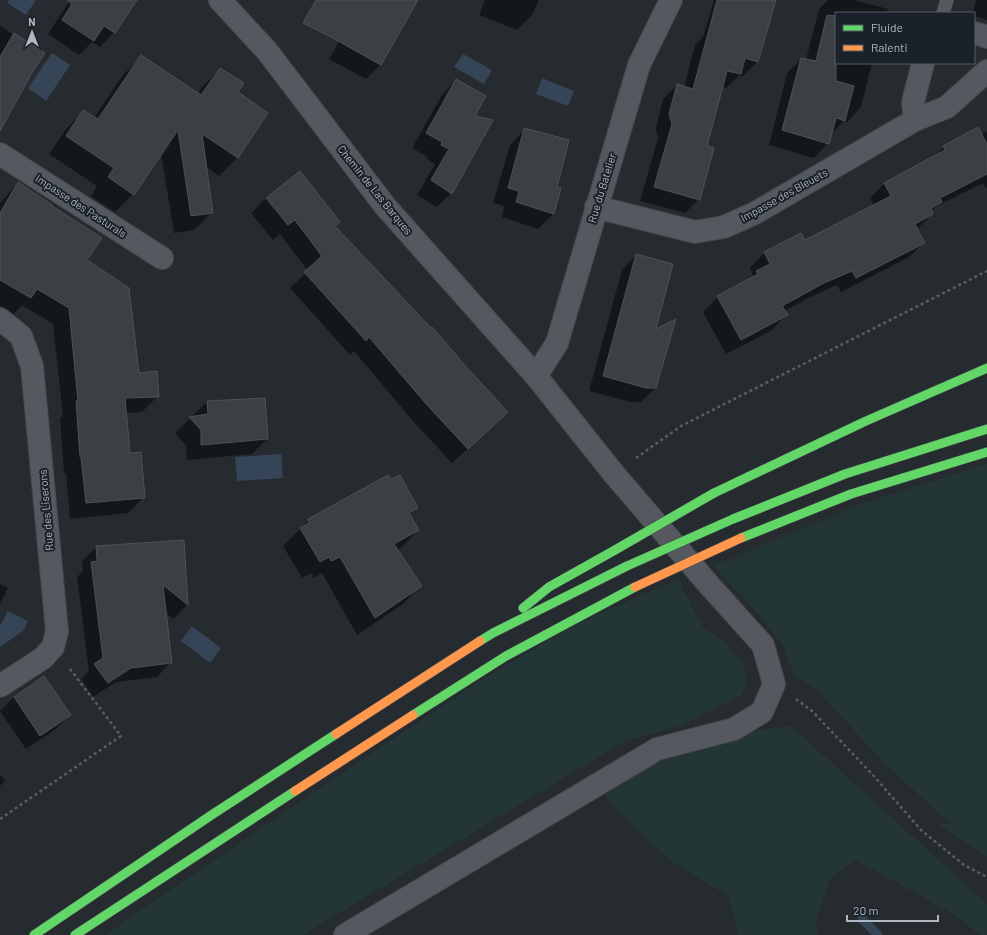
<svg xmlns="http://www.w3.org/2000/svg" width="987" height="935" viewBox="0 0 987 935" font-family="Barlow,sans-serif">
  <rect width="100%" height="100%" fill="#262b30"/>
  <g fill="#243536">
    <path d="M987,464v393l-50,-33h14l-65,-59 -69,-75 -23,-16 -12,-30 -18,-24 -51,-54 150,-63z"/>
    <path d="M678,579l25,49 23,14 16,22 6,17 -7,15 -60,30 -54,14 -324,195h-197l39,-28 334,-226 98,-57z"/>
    <path d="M791,726l196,178v31h-7l-25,-20 -99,-55 -25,18 -16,44 3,13h-79l-11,-39 -56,-34 -46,-43 -21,-24 62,-41 88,-23z"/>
  </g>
  <g fill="#354457">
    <path d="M9,0h27l-10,15 -19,-12z"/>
    <path d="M52,53l18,12 -24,36 -18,-13z"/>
    <path d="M463,54l29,16 -8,14 -30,-17z"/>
    <path d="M542,78l32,13 -6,15 -32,-12z"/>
    <path d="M281,454l2,24 -46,3 -2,-24z"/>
    <path d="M8,611l20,10 -5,10 -23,16v-21z"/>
    <path d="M192,626l29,22 -11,15 -29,-22z"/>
  </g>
  <g fill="#0007">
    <path d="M70,0h66l-22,32 -14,15 -8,-5 -13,13 -31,-21z"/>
    <path d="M366,0h36l-21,64 -15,15 -37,-20 29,-51z"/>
    <path d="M485,0h54l-7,15 -15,15 -38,-15z"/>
    <path d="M714,0h61l-18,62 -14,14 -4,-1 -13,13 -4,-1 -16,59 -7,53 -14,14 -45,-12 18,-63 -2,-9 7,-30 14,-14 7,2 11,-42 8,-8z"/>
    <path d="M828,0h26l34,9 -1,4h-51v50h36l-11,44 -14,15 -3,-1 -13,13 -3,9 -14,15 -45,-13 18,-72 15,-14 4,1 13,-51z"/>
    <path d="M976,0h11v20l-13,-4v-3h-1z"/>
    <path d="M0,26l44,27 -44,66z"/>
    <path d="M141,57l57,37 4,-7 18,-18 17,24 29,20 -29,45 -18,18 -13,-9 6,45 -18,18 -20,3 -13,-80 -28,41 -18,18 -24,-16 6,-10 -48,-32 17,-25 18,-18 10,7 29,-43z"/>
    <path d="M456,80l18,36 -23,77 -14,14 -20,-12 18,-31 -8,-5 1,-2 -16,-9 30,-53z"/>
    <path d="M525,129l31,59 -3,26 -15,15 -36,-12 2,-11 -11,-3 17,-58z"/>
    <path d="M987,132v56h-1l-3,-5 -48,24 -4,5 1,2 -15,15 7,13 -15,15 -68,35 -4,-7 -29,13 -24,13 2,4 -14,15 -46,24 -23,-42 15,-15 28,-15 7,-7 -3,-7 14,-15 37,-18 3,6 70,-35 -4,-8 15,-15 49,-26 10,-10z"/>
    <path d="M300,172l34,54 157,201 -39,36 -40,-43 -58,-69 -4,4 -60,-67 18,-17 -28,-37 -7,6 -22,-27 15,-15z"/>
    <path d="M18,183l67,77 54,114 19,22 -16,16 -17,1 4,41 15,43 -16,16 -58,6 -4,-46h-2l-4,-55 3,-2 -10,-92 -31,-19 -8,9 -14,-9v-102z"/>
    <path d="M636,255l18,76 1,57 -14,14h-10l-42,-11 33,-121z"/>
    <path d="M264,399l3,40 -15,15 -65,6 -1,-14 -11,-13 32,-31z"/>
    <path d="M417,508l-8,7 9,15 -17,18 -5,2 24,36 -17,18 -46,31 -35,-62 -8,5 -3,-5 -9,5 -19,-32 26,-26z"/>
    <path d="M183,541l4,64 -14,14 -8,-7 6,50 -14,15 -41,5 -23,15 -12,-18 8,-8 -12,-94 6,-6 -1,-10 15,-14z"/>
    <path d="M0,584l8,4 -8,16z"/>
    <path d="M14,697l56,18 -14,14 -30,20 -26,-38z"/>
    <path d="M0,774l5,7 -5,5z"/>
  </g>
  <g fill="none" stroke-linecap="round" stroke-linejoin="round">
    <path stroke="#354457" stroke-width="9" d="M862,919l16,16"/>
  </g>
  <g fill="#3c4045" stroke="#4d5258">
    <path d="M67,0h70l-22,33 -11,-7 -10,15 -32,-21 10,-16z"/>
    <path d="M316,0h102l-37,65 -50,-28 -28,-14z"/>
    <path d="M717,0h59l-18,62 -13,-4 -4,16 -14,-3 -20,75 7,2 -14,52 -46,-13 18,-63 -3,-10 8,-30 16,5z"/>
    <path d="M827,15l9,1v65l18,5 -9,35 -9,-3 -7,26 -47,-14 19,-72 15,3z"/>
    <path d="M14,33l31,20 -12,18 -33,60v-74z"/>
    <path d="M141,55l60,40 19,-27 24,15 -6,9 30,21 -30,45 -36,-24 11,79 -22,3 -13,-86 -44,65 -26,-18 6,-9 -48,-32 17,-26 15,9z"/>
    <path d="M456,79l30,17 -11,20 18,4 -41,74 -21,-14 18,-31 -8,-4 1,-3 -16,-9z"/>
    <path d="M978,127l9,17v30l-47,24 2,4 -11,6 2,6 -18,10 10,19 -69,35 -4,-7 -28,12 -42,23 6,9 -47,25 -24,-44 41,-22 -2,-3 14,-7 -6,-12 37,-19 4,7 86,-44 -7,-13 61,-33 -2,-4z"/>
    <path d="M524,128l45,12 -12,47 4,1 -7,26 -38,-12 3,-11 -11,-3z"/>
    <path d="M300,171l40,51 -5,4 96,102 1,-1 37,43 39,42 -40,37 -41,-44 -58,-68 -3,4 -62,-69 18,-16 -27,-36 -7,5 -22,-27z"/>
    <path d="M18,182l34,23v1l50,32 -15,22 42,28 10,85 18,-2 2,26 -34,1 5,55 11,-1 4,46 -59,5 -5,-46h-1l-4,-56h2l-9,-93 -32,-19 -6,9 -31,-18v-67z"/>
    <path d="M636,254l37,10 -17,65 20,-10 -20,69h-10l-43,-12z"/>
    <path d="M265,398l3,41 -67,6v-15l-12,-13 19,-3 -1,-13z"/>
    <path d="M388,475l3,4 9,-4 18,33 -9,5 10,17 -25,14 28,42 -47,32 -35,-61 -9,4 -2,-4 -9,5 -20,-34 9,-5 -1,-4z"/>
    <path d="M184,540l4,65 -25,-20 9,78 -41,5 -23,15 -14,-19 9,-6 -12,-96 6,-1 -1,-15z"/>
    <path d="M44,676l27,39 -31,21 -26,-39z"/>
  </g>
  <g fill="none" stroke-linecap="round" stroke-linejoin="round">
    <g stroke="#44474b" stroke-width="14">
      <path id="lane" d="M943,13l4,-13"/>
    </g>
    <g stroke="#44474b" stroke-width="24">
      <g id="street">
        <path d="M220,0l47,51 42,55 76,100 151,170 78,98 96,112 53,59 11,39 -12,28 -28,17 -77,20 -312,186"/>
        <path d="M974,33l12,3 1,1"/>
        <path d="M915,120l-2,-18 10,-39"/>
        <path d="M0,154l162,104"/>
        <path d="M596,207l99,25 29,-5 31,-14 160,-93 32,-13 40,-36"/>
        <path d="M0,319l21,17 11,30 25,265 -4,16 -10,11 -43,28"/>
        <path d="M536,376l21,-33 82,-278 32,-65"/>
      </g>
    </g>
    <g stroke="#42474c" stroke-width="10">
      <g id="fast">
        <path d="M714,493l152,-72 121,-53"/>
        <path d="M733,519l112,-45 142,-45"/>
        <path d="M741,538l110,-44 136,-42"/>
        <path d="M523,608l26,-21 66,-37"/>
        <path d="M480,641l13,-8 134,-67"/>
        <path d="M413,715l93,-59 129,-69"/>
        <path d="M34,935l179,-121 123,-80"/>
        <path d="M75,935l220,-144"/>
      </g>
    </g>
    <g stroke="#42474c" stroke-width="10">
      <g id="slow">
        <path d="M336,734l144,-93"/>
        <path d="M295,791l118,-76"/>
      </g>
    </g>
    <g stroke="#585e62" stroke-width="2.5" stroke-dasharray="3 3" stroke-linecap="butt">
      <path d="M636,458l45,-32 306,-155"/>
      <path d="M796,699l16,12 60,63 49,56 43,35 23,12"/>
      <path d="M0,819l121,-83 -51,-67"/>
    </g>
    <use href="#lane" stroke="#55585e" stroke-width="13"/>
    <use href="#street" stroke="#55585e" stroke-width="22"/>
    <use href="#fast" stroke="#63d668" stroke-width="9"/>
    <use href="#slow" stroke="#ff974d" stroke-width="9"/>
    <g stroke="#42474c" stroke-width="10" stroke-linecap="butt">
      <g id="fast-bridge">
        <path d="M615,550l99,-57"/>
        <path d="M627,566l106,-47"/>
      </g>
    </g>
    <g stroke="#42474c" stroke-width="10" stroke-linecap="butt">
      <path id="slow-bridge" d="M635,587l106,-49"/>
    </g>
    <use href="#fast-bridge" stroke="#63d668" stroke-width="9"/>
    <use href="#slow-bridge" stroke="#ff974d" stroke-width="9"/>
  </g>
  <g text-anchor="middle" stroke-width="4" stroke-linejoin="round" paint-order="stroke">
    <g font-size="11" fill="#aeb7c2" stroke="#1a212a">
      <text transform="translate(602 188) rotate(-73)" y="4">Rue du Batelier</text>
      <text transform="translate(375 190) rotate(51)" y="4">Chemin de Las Barques</text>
      <text transform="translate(784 195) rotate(-29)" y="4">Impasse des Bleuets</text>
      <text transform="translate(81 206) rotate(33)" y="4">Impasse des Pasturals</text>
      <text transform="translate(46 510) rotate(-95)" y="4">Rue des Liserons</text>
    </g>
  </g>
  <rect x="835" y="12" width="140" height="52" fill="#1a212a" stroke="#555d67"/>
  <rect x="843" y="25" width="20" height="6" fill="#63d668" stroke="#555d67"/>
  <text x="871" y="32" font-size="12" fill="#aeb7c2">Fluide</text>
  <rect x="843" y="45" width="20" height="6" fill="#ff974d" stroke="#555d67"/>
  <text x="871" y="52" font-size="12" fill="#aeb7c2">Ralenti</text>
  <g transform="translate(32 32)" stroke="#1a212a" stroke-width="3" paint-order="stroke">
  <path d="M0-3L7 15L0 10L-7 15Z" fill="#aeb7c2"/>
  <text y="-6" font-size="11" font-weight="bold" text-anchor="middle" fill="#aeb7c2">N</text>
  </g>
  <path d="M847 915v6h91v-6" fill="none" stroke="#aeb7c2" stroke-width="2"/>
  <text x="853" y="915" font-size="12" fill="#aeb7c2" stroke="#1a212a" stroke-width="3" paint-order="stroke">20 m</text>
</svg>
